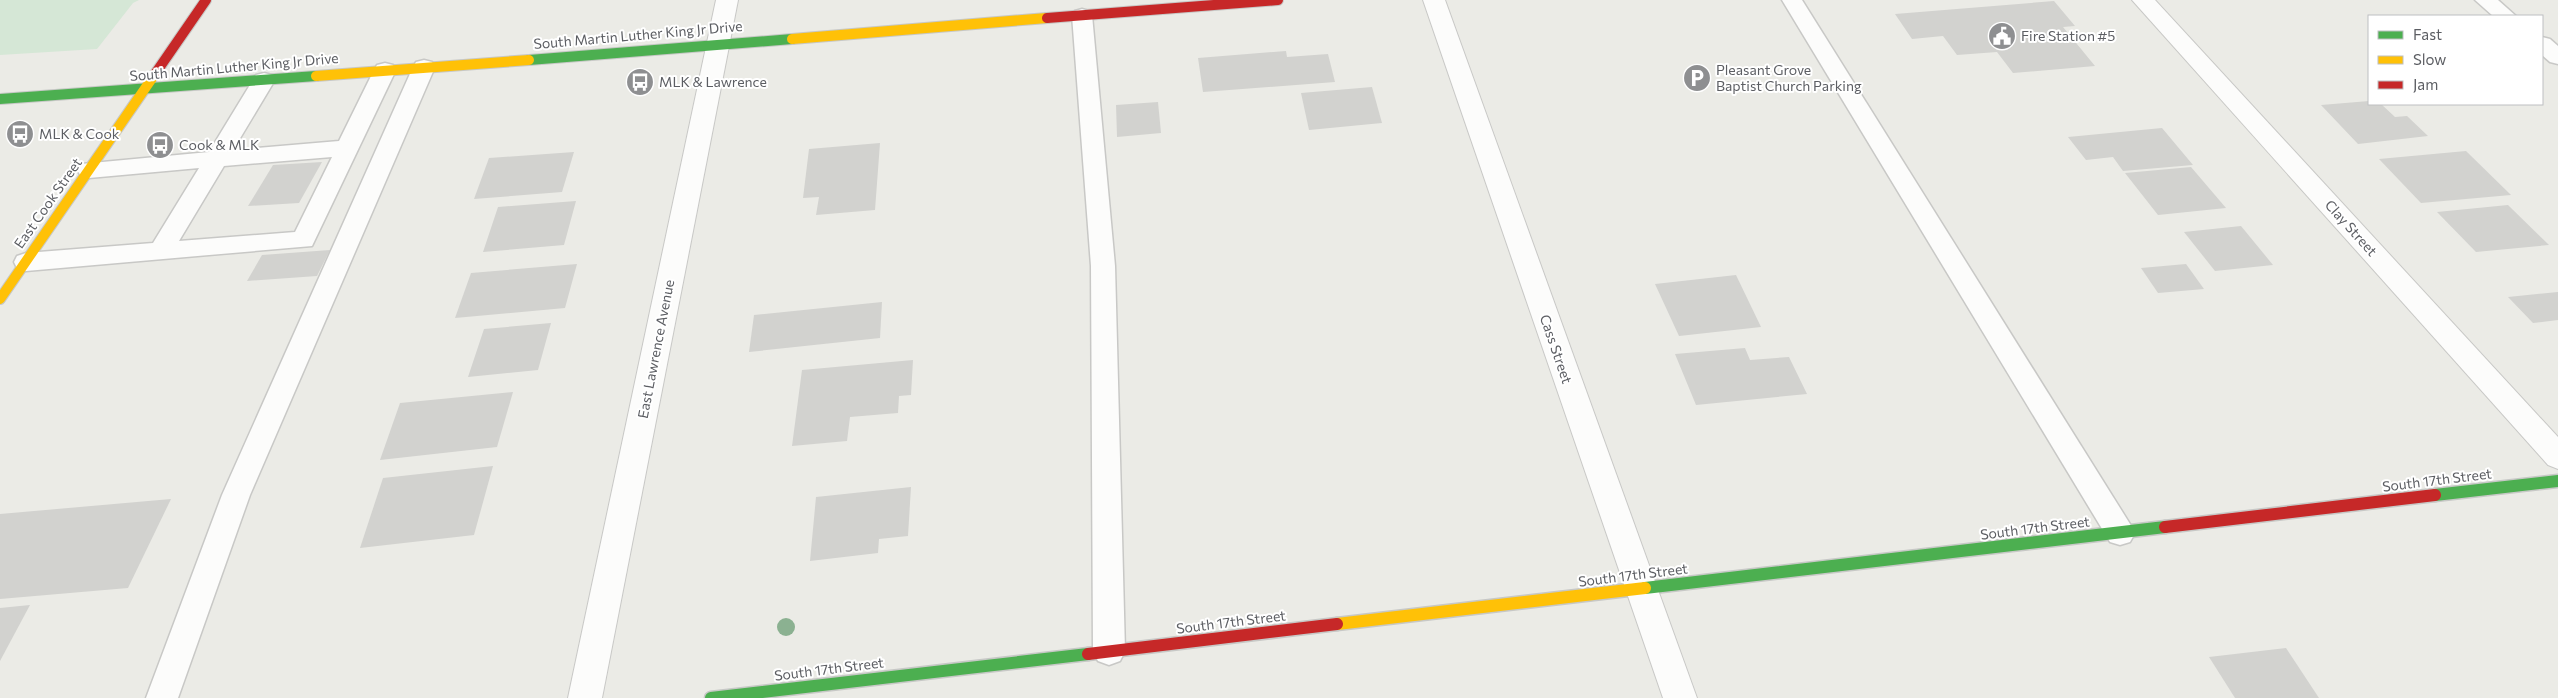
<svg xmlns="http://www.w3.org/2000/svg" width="2558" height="698" viewBox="0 0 2558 698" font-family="Commissioner,sans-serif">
  <rect width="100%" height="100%" fill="#ebebe6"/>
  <path fill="#d5e7d6" d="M0,0h139l-6,3 -36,46 -97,6z"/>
  <g fill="#d2d2cf">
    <path d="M2054,1l21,25 -12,1 32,39 -82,7 -16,-21 -40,3 -14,-19 -31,3 -17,-25z"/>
    <path d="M1286,51l1,6 41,-3 7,28 -132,10 -5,-34z"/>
    <path d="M1372,87l10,36 -73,7 -8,-37z"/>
    <path d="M2369,101v3h12l14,13 12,-1 21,20 -70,8 -37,-39z"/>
    <path d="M1158,102l3,31 -44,4 -1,-32z"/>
    <path d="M2162,128l31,37 -70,6 -10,-14 -27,3 -18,-23z"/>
    <path d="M880,143l-5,67 -59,5 3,-18 -16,1 6,-49z"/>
    <path d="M2466,151l45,44 -90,8 -42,-44z"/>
    <path d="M574,152l-12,40 -88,7 15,-41z"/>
    <path d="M322,162l-23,41 -51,3 25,-41z"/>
    <path d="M2191,167l35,41 -68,7 -33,-42z"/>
    <path d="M576,201l-12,44 -81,7 15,-45z"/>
    <path d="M2508,205l41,40 -73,7 -39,-40z"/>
    <path d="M2241,226l32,39 -58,6 -31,-39z"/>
    <path d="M330,250l-13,26 -70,5 15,-26z"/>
    <path d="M577,264l-12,44 -110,10 16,-45z"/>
    <path d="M2186,264l18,25 -46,4 -17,-25z"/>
    <path d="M1736,275l25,52 -82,9 -24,-52z"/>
    <path d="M2558,292v28l-25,3 -25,-26z"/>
    <path d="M882,302l-2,36 -131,14 5,-37z"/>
    <path d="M551,323l-13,47 -70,7 16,-48z"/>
    <path d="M1745,348l5,12 39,-3 18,37 -111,11 -21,-51z"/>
    <path d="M913,360l-2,35 -12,1 -1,17 -48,4 -3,24 -55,5 10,-76z"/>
    <path d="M513,392l-16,55 -117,13 20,-57z"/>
    <path d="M493,466l-19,69 -114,13 23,-70z"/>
    <path d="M911,487l-3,49 -29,3 -1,14 -68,8 6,-64z"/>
    <path d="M171,499l-43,89 -128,11v-85z"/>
    <path d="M30,605l-30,56v-53z"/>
    <path d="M2286,648l33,50h-84l-26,-41z"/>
  </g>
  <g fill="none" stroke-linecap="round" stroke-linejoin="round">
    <g stroke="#c8c8c6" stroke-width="3">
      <g id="lane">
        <path d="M1782,0h20l328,524 5,9 -5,9 -10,3 -10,-3z"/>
        <path d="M2475,0h23l18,16h-23z"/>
        <path d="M1082,9l7,2 3,4 23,251 10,385 -5,10 -11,4 -11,-4 -5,-10 -2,-385 -19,-251 3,-4z"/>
        <path d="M2542,37l8,2 8,7v18l-8,-2 -8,-7z"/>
        <path d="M424,60l8,2 3,5 -185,428 -72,203h-32l76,-203 191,-428 3,-5z"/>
        <path d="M385,63l8,2 3,5 -84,176 -286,25 -9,-3 -3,-6 3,-6 9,-3 127,-10 46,-75 -110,10 -8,-2 -4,-6 4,-6 128,-12 47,-77 8,-2 8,2 3,5 -42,70 106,-9 35,-71 3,-5zM332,157l-37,75 -116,9 45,-75z"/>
      </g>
    </g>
    <g stroke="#c8c8c6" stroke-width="2">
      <g id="street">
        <path d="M716,0h22l-136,698h-34z"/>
        <path d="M1423,0h22l252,698h-34z"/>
        <path d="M2132,0h23l403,437v32l-10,-4z"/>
      </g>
    </g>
    <g stroke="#c7c8c6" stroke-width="12">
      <g id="fast-far1">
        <path d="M529,60l263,-21"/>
        <path d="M0,99l316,-23"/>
      </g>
    </g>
    <g stroke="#c7c8c6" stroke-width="15">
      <g id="fast">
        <path d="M2435,495l123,-14"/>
        <path d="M1645,588l520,-61"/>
        <path d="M711,698l377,-44"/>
      </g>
    </g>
    <g stroke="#c7c8c6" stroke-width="12">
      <g id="slow-far1">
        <path d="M792,39l255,-21"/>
        <path d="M316,76l213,-16"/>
        <path d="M0,299l155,-225"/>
      </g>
    </g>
    <g stroke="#c7c8c6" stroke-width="15">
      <path id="slow" d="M1337,624l308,-36"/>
    </g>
    <g stroke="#c7c8c6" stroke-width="12">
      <g id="jam-far1">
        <path d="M1047,18l231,-18"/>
        <path d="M155,74l51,-74"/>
      </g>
    </g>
    <g stroke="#c7c8c6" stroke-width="15">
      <g id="jam">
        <path d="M2165,527l270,-32"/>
        <path d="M1088,654l249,-30"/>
      </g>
    </g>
    <use href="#lane" fill="#fcfcfb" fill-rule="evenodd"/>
    <use href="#street" fill="#fcfcfb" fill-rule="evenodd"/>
    <use href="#fast-far1" stroke="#4caf50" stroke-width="10"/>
    <use href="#fast" stroke="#4caf50" stroke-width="12"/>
    <use href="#slow-far1" stroke="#ffc107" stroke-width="10"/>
    <use href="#slow" stroke="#ffc107" stroke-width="12"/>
    <use href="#jam-far1" stroke="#c62828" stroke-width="10"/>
    <use href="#jam" stroke="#c62828" stroke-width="12"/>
  </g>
  <circle fill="#8bb191" cx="786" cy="627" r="9"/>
  <defs>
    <g id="civic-disc" transform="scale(1.4375)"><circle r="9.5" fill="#8e8f91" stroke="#fff"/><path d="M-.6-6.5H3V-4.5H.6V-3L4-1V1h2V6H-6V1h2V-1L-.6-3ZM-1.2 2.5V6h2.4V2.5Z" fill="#fff"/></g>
    <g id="parking-disc" transform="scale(1.4375)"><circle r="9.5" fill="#8e8f91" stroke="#fff"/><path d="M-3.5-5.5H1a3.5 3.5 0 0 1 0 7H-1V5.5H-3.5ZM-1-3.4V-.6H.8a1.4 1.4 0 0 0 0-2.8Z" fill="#fff"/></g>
    <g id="bus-disc" transform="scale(1.4375)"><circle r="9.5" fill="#8e8f91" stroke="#fff"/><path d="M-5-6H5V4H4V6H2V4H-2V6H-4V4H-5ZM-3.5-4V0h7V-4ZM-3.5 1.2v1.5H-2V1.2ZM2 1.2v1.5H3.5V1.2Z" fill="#fff"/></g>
  </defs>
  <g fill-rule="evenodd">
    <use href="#civic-disc" x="2002" y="36"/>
    <use href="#parking-disc" x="1697" y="78"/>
    <use href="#bus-disc" x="640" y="82"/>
    <use href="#bus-disc" x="20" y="134"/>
    <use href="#bus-disc" x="160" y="145"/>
  </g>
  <g text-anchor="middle" stroke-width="4" stroke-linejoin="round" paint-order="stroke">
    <g font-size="14" fill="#5c5e63" stroke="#fff">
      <text transform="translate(638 35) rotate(-5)" y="5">South Martin Luther King Jr Drive</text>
      <text transform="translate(234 67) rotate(-5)" y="5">South Martin Luther King Jr Drive</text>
      <text transform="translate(48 203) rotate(-55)" y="5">East Cook Street</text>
      <text transform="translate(2351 228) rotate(48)" y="5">Clay Street</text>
      <text transform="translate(656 349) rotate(-79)" y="5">East Lawrence Avenue</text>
      <text transform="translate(1556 349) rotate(71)" y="5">Cass Street</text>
      <text transform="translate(2437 480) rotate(-7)" y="5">South 17th Street</text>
      <text transform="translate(2035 528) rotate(-7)" y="5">South 17th Street</text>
      <text transform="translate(1633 575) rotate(-7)" y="5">South 17th Street</text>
      <text transform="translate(1231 622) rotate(-7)" y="5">South 17th Street</text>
      <text transform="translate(829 669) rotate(-7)" y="5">South 17th Street</text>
    </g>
    <g font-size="14" fill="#5c5e63" stroke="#fff" text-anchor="start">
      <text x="2021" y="41">Fire Station #5</text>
      <text x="1716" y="75">Pleasant Grove<tspan x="1716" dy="16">Baptist Church Parking</tspan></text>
      <text x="659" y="87">MLK &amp; Lawrence</text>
      <text x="39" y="139">MLK &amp; Cook</text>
      <text x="179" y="150">Cook &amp; MLK</text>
    </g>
  </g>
  <rect x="2368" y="15" width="175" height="90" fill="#ffffff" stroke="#bebfc1"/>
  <rect x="2378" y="31" width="25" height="8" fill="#4caf50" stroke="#bebfc1"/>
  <text x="2413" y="40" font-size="15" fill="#5c5e63">Fast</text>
  <rect x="2378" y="56" width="25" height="8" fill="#ffc107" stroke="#bebfc1"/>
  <text x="2413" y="65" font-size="15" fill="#5c5e63">Slow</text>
  <rect x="2378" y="81" width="25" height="8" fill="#c62828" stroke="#bebfc1"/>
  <text x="2413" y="90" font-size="15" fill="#5c5e63">Jam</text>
</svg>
